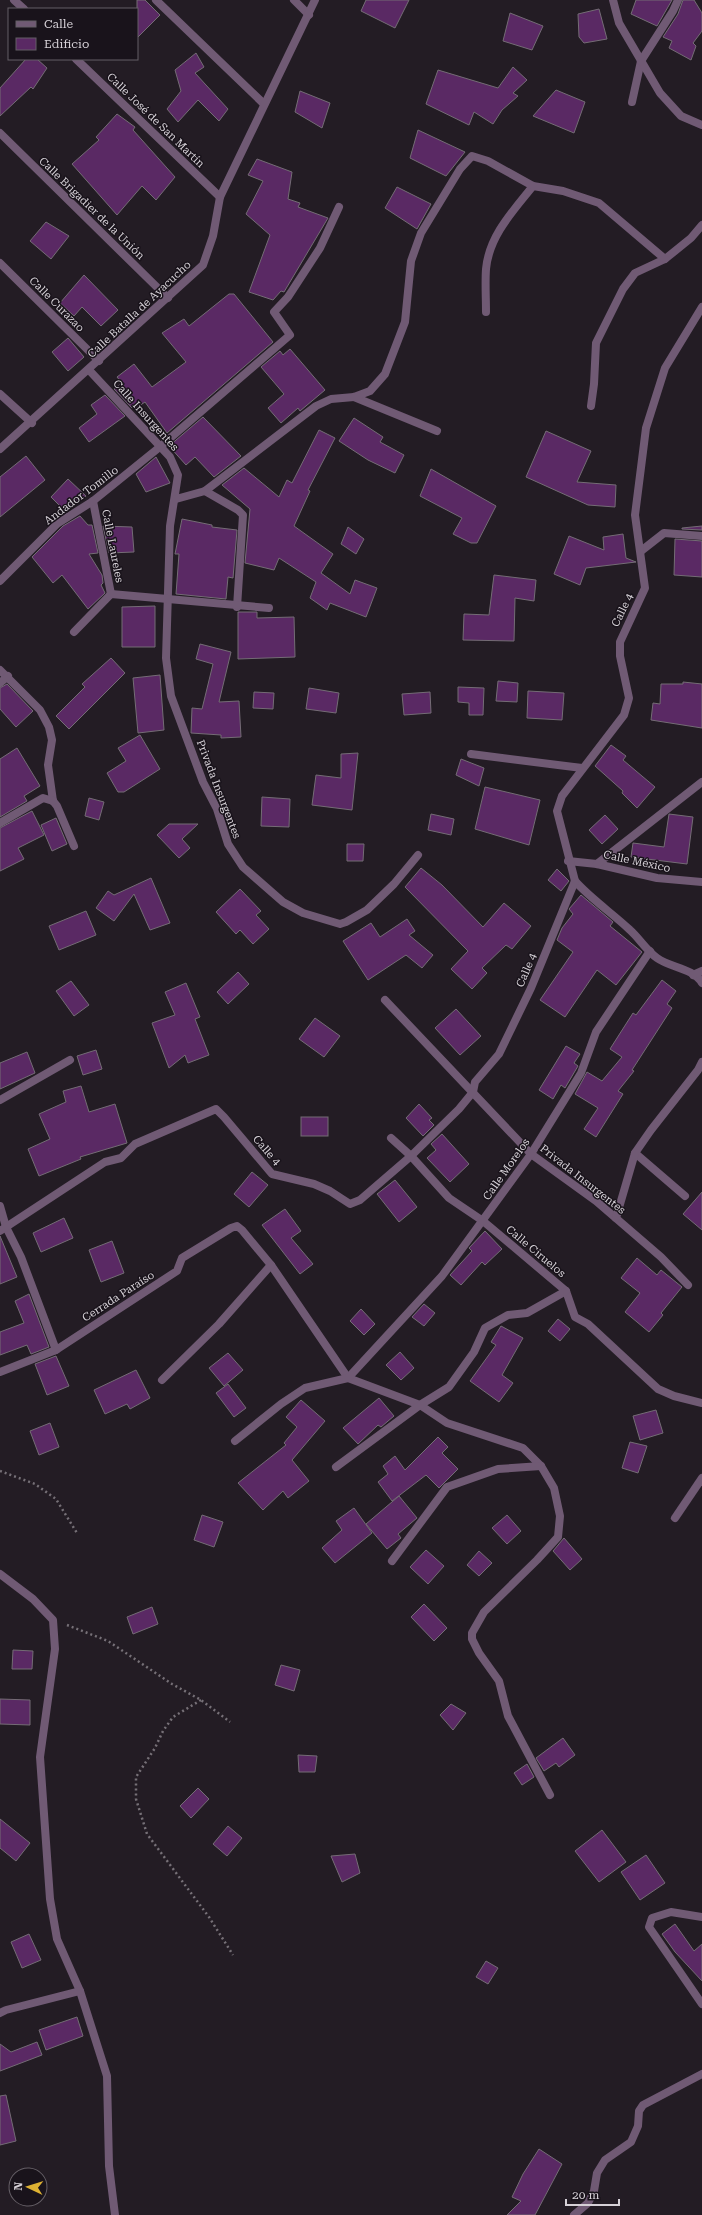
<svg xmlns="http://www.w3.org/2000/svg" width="702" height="2215" viewBox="0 0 702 2215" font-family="'Roboto Serif',serif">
  <rect width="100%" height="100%" fill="#231c24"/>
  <g fill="#5a2964" stroke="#746c75">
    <path d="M137,0h8l15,15 -23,23z"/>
    <path d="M366,0h43l-14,28 -34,-17z"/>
    <path d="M636,0h36l-15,26 -26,-12z"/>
    <path d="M683,0h11l8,13v18l-9,12 3,3 -5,14 -22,-12 3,-7 -9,-4 15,-23z"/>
    <path d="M599,9l8,30 -23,4 -5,-6 -1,-23z"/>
    <path d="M510,13l33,13 -11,24 -29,-9z"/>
    <path d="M196,53l8,14 -9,6 33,36 -9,12 -21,-21 -20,22 -11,-13 14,-18 -6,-21z"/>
    <path d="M26,59h11l10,9 -14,21 -2,-2 -31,29v-28z"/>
    <path d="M513,67l14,13 -14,13 5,3 -16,14 -9,14 -19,-12 -5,13 -43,-21 12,-34 60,18z"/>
    <path d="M556,90l29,12 -11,31 -41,-17z"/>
    <path d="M300,91l30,12 -8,25 -27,-16z"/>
    <path d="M117,114l18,13 -2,3 42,47 -19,23 -14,-14 -25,29 -45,-51 27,-24 -3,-3z"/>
    <path d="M418,130l47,22 -19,24 -36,-18z"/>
    <path d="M257,159l35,13 -4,27 12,4 -2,4 30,11 -44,74 -3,-1 -8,9 -24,-8 21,-57 -24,-21 17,-33 -15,-6z"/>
    <path d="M397,187l34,17 -14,25 -32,-21z"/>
    <path d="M46,222l23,14 -18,23 -21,-18z"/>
    <path d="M84,275l34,35 -17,16 -19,-19 -8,9 -14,-13z"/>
    <path d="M229,294h5l39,48 -106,91 -22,-31 -9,6 -1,-2 -3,2 -18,-19 8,-6 -5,-6 17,-13 18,23 34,-25 -24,-29 22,-14 5,7z"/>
    <path d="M68,338l16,19 -16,14 -16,-19z"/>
    <path d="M290,349l35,41 -25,21 -2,-3 -17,15 -13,-15 16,-14 -23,-27 19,-16 3,4z"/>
    <path d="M105,395l20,21 -36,26 -10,-14 18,-14 -6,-9z"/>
    <path d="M203,417l38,39 -27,21 -19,-20 -9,8 -17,-19z"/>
    <path d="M354,418l29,19 -3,5 24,13 -9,18 -27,-13 -29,-19z"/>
    <path d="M319,430l16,8 -27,52 2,1 -16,35 39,28 -12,19 29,21 5,-14 22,8 -11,29 -36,-14 -3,7 -17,-12 6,-16 -37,-24 -5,12 -29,-7 5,-54 -28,-24 22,-17 35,29 8,-17 5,3z"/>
    <path d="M546,431l45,20 -14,31 39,3 -1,22 -27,-2 -62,-28z"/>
    <path d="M26,456l19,24 -45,37v-40z"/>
    <path d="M156,457l14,26 -24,9 -10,-18z"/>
    <path d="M431,469l65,37 -19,37h-6l-18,-9 9,-16 -42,-22z"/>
    <path d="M68,479l18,17 -20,16 -15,-15z"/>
    <path d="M80,516l8,9h4l6,28 -9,1 13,21 1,8 -2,2 4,8 -17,16 -26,-34 -9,8 -21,-26 31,-31z"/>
    <path d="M182,519l30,6v2l25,3 -4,48 -5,-1 -2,22 -50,-5 3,-40h-4z"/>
    <path d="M103,526l29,1 2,25 -25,1z"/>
    <path d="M702,526v4l-20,-1v-1z"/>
    <path d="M348,527l16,12 -8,15 -15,-10z"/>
    <path d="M623,534l3,24 10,4 -50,6 -6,17 -26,-11 15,-38 35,14 -1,-13z"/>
    <path d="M675,539l27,2v36l-28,-2z"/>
    <path d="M494,575l42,5 -2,21 -19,-3 -1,43 -51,-1 1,-26 25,1z"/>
    <path d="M155,606v41h-33v-40z"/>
    <path d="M238,612h19v6l37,-1 1,40 -57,2z"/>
    <path d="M200,644l31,8 -12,50 20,-1 2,36 -20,1v-3l-30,-2 1,-25 10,1 11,-45 -17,-5z"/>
    <path d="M111,658l14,15 -56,56 -13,-13 29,-29 -3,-3z"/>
    <path d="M160,675l4,55 -26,3 -5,-55z"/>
    <path d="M498,681l20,2 -1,19 -21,-1z"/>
    <path d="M683,682l19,2v44l-51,-8 2,-17 7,1 1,-20h22z"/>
    <path d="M7,684l26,27 -17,16 -16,-18v-21z"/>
    <path d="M458,687l26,1 -1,27h-14v-12l-11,-1z"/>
    <path d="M309,688l30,5 -3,20 -30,-4z"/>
    <path d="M528,691l36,2 -2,27 -35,-2z"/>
    <path d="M254,692l20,1 -1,16 -20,-1z"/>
    <path d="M430,692l1,21 -27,2 -2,-21z"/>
    <path d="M140,735l20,34 -36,23h-6l-11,-19 19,-12 -8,-13z"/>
    <path d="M611,745l15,11 -3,4 32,27 -18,21 -15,-15 1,-2 -28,-25z"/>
    <path d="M17,748l23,38 -16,10 3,5 -27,16v-58z"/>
    <path d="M358,753l-6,57 -40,-5 4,-30 25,3v-24z"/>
    <path d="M461,759l23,9 -5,18 -23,-11z"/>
    <path d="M485,787l55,13 -11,45 -54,-16z"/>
    <path d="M262,797l28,2 -1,28 -28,-1z"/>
    <path d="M89,798l15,4 -5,18 -14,-4z"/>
    <path d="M32,811l12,24 -26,13 6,11 -24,12v-43z"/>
    <path d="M431,814l23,5 -3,16 -23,-5z"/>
    <path d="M669,814l24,3 -6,47 -56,-7 2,-14 31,4z"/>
    <path d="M605,815l13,14 -16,15 -13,-14z"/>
    <path d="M56,818l11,26 -15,7 -11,-26z"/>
    <path d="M169,824h29l-16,15 8,9 -11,10 -22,-23z"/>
    <path d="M347,844h17l-1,17h-16z"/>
    <path d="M421,868l21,17 41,42 21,-24 27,23 -19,23 -6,-4 -24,23 5,5 -15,16 -21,-20 17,-18 -63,-64z"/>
    <path d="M557,869l12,12 -8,10 -13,-11z"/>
    <path d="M151,878l19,45 -20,7 -16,-36 -20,27 -18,-13 12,-17 6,4z"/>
    <path d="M240,889l21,22 -5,4 13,14 -16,15 -13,-14 -4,4 -20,-22z"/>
    <path d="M581,895l32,27 -3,4 32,26 -26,33 -19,-15 -32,47 -25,-17 33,-48 -16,-12 5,-12 11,-14 -4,-5z"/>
    <path d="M86,911l10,24 -37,15 -10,-24z"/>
    <path d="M407,919l8,12 -6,4 24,20 -11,13 -16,-13 -38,25 -25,-39 28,-18 9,14z"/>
    <path d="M238,972l11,12 -21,20 -11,-12z"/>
    <path d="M662,980l14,11 -9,13 5,4 -40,62 2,1 -16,20 5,3 -27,43 -12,-8 14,-21 -23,-14 12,-22 15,9 20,-24 -12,-8 23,-36 3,2z"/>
    <path d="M71,981l18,24 -15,11 -18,-25z"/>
    <path d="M186,983l14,34 -5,2 14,36 -21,8 -3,-8 -16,13 -17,-45 23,-8 -10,-23z"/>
    <path d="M456,1009l25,27 -21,19 -25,-27z"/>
    <path d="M315,1018l25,18 -16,21 -25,-18z"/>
    <path d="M566,1046l14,8 -6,9 4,3 -13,22 -4,-3 -8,14 -14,-9z"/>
    <path d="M96,1050l6,19 -19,6 -6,-19z"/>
    <path d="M27,1052l8,21 -35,16v-26z"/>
    <path d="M81,1086l8,26 26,-8 12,39 -47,14 1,2 -42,17 -11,-27 22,-10 -11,-25 27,-12 -3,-11z"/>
    <path d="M419,1104l13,14 -3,2 5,5 -11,11 -17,-18z"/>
    <rect x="301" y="1117" width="27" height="19"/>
    <path d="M442,1134l27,30 -19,18 -23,-24 9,-8 -5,-6z"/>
    <path d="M252,1172l16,13 -19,22 -15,-13z"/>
    <path d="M395,1180l22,27 -18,15 -22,-28z"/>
    <path d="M702,1192v38l-19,-16z"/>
    <path d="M285,1209l16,22 -10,7 22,26 -13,10 -38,-49z"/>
    <path d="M64,1218l9,20 -32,14 -8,-19z"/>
    <path d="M485,1231l17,18 -17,16 -3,-3 -21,23 -11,-10 22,-24 -3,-3z"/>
    <path d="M0,1236l17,41 -17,7z"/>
    <path d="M112,1241l12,32 -23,9 -12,-32z"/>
    <path d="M637,1258l20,17 4,-5 21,17 -21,26 2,2 -14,17 -24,-20 15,-19 -19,-15z"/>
    <path d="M29,1294l20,53 -18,7 -4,-9 -27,10v-23l24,-9 -9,-22z"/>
    <path d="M424,1304l11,9 -11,13 -12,-9z"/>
    <path d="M361,1309l14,15 -11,11 -14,-14z"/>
    <path d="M558,1319l12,10 -10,12 -12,-10z"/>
    <path d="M501,1326l22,12 -21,37 11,8 -14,19 -29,-21 26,-36 -5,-3z"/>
    <path d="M400,1352l14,16 -13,12 -15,-15z"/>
    <path d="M228,1353l15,17 -19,16 -15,-18z"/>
    <path d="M56,1356l13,30 -22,9 -12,-31z"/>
    <path d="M136,1370l14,28 -20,11 -3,-5 -22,10 -11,-24z"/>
    <path d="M228,1384l18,24 -12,9 -18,-24z"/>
    <path d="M379,1398l15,18 -13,11 -3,-2 -20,19 -15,-16z"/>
    <path d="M301,1400l24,21 -33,39 17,21 -21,17 -5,-7 -20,19 -25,-27 48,-38 -2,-2 13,-16 -11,-10z"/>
    <path d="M656,1410l7,23 -23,7 -7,-24z"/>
    <path d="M50,1423l9,24 -20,8 -9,-24z"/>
    <path d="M438,1437l10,10 -6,6 16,16 -19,19 -13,-13 -34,26 -14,-19 10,-8 -5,-8 12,-10 10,14z"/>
    <path d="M630,1442l17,4 -9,27 -16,-5z"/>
    <path d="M399,1496l18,22 -19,16 3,4 -14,11 -21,-25z"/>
    <path d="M354,1508l18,25 -37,30 -13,-15 20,-18 -6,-9z"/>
    <path d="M202,1515l21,7 -9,25 -20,-7z"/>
    <path d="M507,1515l14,16 -14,13 -15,-16z"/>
    <path d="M564,1538l18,21 -12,11 -17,-19z"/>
    <path d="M426,1550l18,16 -16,18 -18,-17z"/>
    <path d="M479,1551l13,12 -13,13 -12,-11z"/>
    <path d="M424,1604l23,24 -13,13 -23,-24z"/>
    <path d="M152,1607l6,17 -25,10 -6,-17z"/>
    <path d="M13,1650l20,1 -1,18h-20z"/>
    <path d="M281,1665l19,5 -6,21 -19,-6z"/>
    <path d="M0,1699l30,1v25l-30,-1z"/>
    <path d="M451,1704l15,9 -13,17 -13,-15z"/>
    <path d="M563,1738l12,17 -16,12 -3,-4 -12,8 -8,-13z"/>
    <path d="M298,1755l19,1 -2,16h-16z"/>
    <path d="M527,1764l7,13 -12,8 -8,-12z"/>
    <path d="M198,1788l11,11 -18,19 -11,-12z"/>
    <path d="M0,1819l30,24 -14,18 -16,-13z"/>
    <path d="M228,1826l14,12 -15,18 -14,-12z"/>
    <path d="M602,1830l24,32 -27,20 -24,-31z"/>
    <path d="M355,1854l5,19 -18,9 -11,-26z"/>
    <path d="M646,1855l19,28 -25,17 -19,-28z"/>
    <path d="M675,1924l19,27 8,-7v37l-27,-29 -13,-18z"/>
    <path d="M29,1934l12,26 -19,8 -11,-26z"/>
    <path d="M486,1961l12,7 -10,16 -12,-7z"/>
    <path d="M77,2017l6,19 -37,14 -7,-20z"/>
    <path d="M37,2042l5,13 -42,16v-27l11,8z"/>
    <path d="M6,2095l10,46 -16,4v-49z"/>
    <path d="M539,2149l23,15 -27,51h-28l14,-14 -9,-4 11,-23z"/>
  </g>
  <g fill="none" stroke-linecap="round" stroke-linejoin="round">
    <g stroke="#767077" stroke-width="2.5" stroke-dasharray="2 3" stroke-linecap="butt">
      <path d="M0,1471l35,13 21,15 21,34"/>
      <path d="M67,1625l41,16 64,43 29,16 29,22"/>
      <path d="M201,1700l-28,17 -10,14 -8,17 -19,29v22l11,35 62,83 24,38"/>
    </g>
    <g stroke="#705a74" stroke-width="8">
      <path d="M632,102l9,-41"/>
      <path d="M641,551l23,-18 38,3"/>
    </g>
    <g stroke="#705a74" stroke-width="8">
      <path d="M14,0l10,9"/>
      <path d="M156,0l108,104"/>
      <path d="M294,0l15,15"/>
      <path d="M613,0l6,23 41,70 21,23 21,9"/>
      <path d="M76,59l144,138"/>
      <path d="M641,61l32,-50 5,-11"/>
      <path d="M0,133l168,165"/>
      <path d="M0,263l99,98"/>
      <path d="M486,312c0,-14 -1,-29 0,-43 3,-33 27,-58 47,-83"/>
      <path d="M89,370l81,87 8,18 -8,51 -4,132 5,38 32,86 14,27 11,35 15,23 40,35 20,11 37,11 6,-2 21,-12 27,-26 24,-29"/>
      <path d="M0,394l32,29"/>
      <path d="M354,397l83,34"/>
      <path d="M591,406l3,-22 2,-41 27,-54 12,-16 30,-14 26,-21 11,-13"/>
      <path d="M0,449l203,-184 10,-29 7,-39 95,-197"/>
      <path d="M205,491l111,-85 15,-7 23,-2 16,-6 15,-17 20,-52 6,-61 10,-28 39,-64 12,-13 16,5 45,25 30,5 36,12 66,56"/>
      <path d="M176,499l29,-8 33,19 5,5 -6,92"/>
      <path d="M93,501l18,93"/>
      <path d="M0,581l57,-57 36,-23 68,-55 129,-111 -16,-23 14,-15 32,-49 19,-41"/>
      <path d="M74,632l37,-38 158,14"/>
      <path d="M0,670l40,40 9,17 3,13 -4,25 5,36"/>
      <path d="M0,683l8,-7"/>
      <path d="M471,754l111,14"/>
      <path d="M53,801l4,5 17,40"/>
      <path d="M0,823l43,-25 10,3"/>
      <path d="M568,861l29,3 60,14 45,4"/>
      <path d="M597,864l105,-82"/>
      <path d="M575,881c16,18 37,32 55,49 9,8 17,21 27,28 14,10 36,10 45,25"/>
      <path d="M693,975l9,-4"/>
      <path d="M385,1000l146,154 65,47 65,56 27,28"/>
      <path d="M0,1100l70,-40"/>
      <path d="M391,1138l20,18 38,42 34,23 83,70 9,26 13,7 70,65 16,7 28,7"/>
      <path d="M635,1153l50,43"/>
      <path d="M0,1206l6,21 15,30 35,93"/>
      <path d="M616,1218l19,-65 16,-23 47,-60 4,-8"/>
      <path d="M0,1231l105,-69 16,-4 14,-14 81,-35 8,8 48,57 42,10 16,7 20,13 10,-4 51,-44 48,-47 14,-17 2,-10 24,-28 32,-66 44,-107 -18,-70 5,-15 62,-81 5,-17 -9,-42v-14l25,-54 -10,-73 11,-87 19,-60 37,-61"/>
      <path d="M0,1372l56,-22 121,-79 5,-13 49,-30 6,-2 5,4 29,35 77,113 72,27 27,18 76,25 18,18 13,22 6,28 -2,21 -21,23 -53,52 -12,21v6l7,14 20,28 9,35 42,79"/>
      <path d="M162,1380l57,-56 52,-59"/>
      <path d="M235,1441l46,-37 24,-16 43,-10 94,-102 89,-122 50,-81 15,-41 54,-81"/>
      <path d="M336,1467l84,-62 29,-18 25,-35 11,-24 23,-13 19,-2 39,-22"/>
      <path d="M675,1518l27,-40"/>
      <path d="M392,1561l55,-74 51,-18 43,-3"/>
      <path d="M0,1574l33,25 20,21 2,29 -15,108 10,142 7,40 23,52 27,85 2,90 6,49"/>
      <path d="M702,1917l-31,-5 -19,6 -3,9 53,77"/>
      <path d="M0,2013l6,-3 74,-19"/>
      <path d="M574,2215l14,-12 6,-12 3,-18 8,-13 26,-18 7,-16 1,-15 4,-6 59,-31"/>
    </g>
  </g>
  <g text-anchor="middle" stroke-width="3" stroke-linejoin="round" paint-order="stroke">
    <g font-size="11" fill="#d6d1d7" stroke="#19131b">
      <text transform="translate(156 120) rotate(44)" y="4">Calle José de San Martín</text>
      <text transform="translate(92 208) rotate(44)" y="4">Calle Brigadier de la Unión</text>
      <text transform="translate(57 304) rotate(45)" y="4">Calle Curazao</text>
      <text transform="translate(139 309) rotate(-43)" y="4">Calle Batalla de Ayacucho</text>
      <text transform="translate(146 415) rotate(48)" y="4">Calle Insurgentes</text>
      <text transform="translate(81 495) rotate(-37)" y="4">Andador Tomillo</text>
      <text transform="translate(113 546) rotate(79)" y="4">Calle Laureles</text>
      <text transform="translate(622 610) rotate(-64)" y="4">Calle 4</text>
      <text transform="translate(219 789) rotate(69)" y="4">Privada Insurgentes</text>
      <text transform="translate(637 861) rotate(12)" y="4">Calle México</text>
      <text transform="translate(526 970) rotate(-67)" y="4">Calle 4</text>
      <text transform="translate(267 1150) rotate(49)" y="4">Calle 4</text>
      <text transform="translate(506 1169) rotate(-55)" y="4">Calle Morelos</text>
      <text transform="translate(583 1179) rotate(38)" y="4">Privada Insurgentes</text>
      <text transform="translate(536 1251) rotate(40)" y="4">Calle Ciruelos</text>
      <text transform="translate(118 1296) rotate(-33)" y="4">Cerrada Paraíso</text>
    </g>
  </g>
  <rect x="8" y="8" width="130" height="52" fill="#19131b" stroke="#655f66"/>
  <rect x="16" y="21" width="20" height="6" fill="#705a74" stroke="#655f66"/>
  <text x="44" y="28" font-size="12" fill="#d6d1d7">Calle</text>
  <rect x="16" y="38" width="20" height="12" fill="#5a2964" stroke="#655f66"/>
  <text x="44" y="48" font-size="12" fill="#d6d1d7">Edificio</text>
  <g transform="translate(28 2187) rotate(274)"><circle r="19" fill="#19131b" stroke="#655f66"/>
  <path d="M0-3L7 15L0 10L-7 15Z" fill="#ddb133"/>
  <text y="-6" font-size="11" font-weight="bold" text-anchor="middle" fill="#d6d1d7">N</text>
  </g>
  <path d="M566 2199v6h53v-6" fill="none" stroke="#d6d1d7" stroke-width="2"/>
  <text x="572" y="2199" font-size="12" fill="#d6d1d7" stroke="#19131b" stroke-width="3" paint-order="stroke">20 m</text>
</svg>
